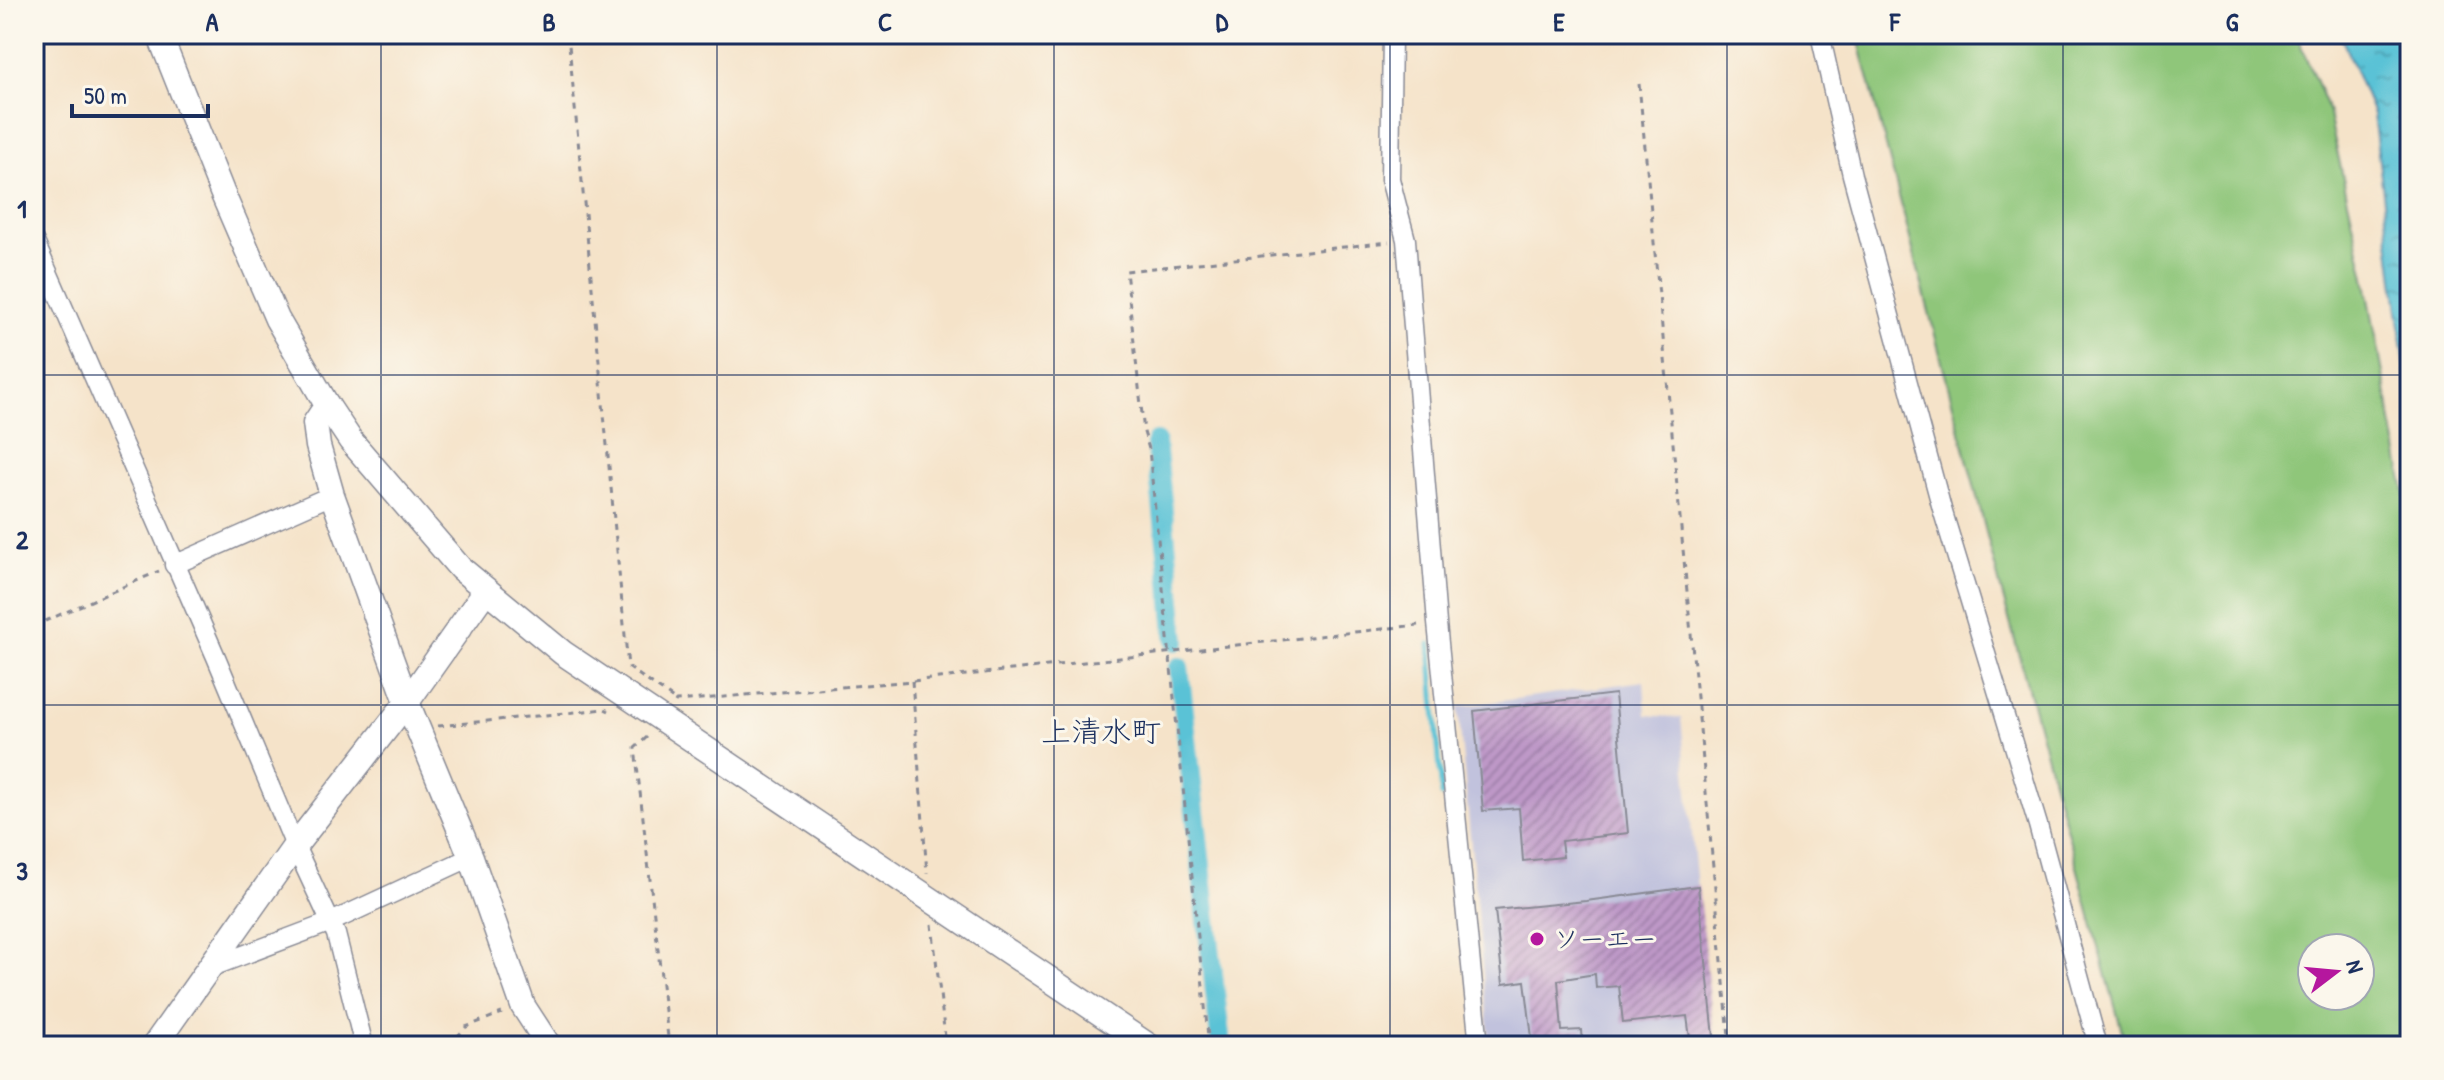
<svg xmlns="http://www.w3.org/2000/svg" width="2444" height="1080" viewBox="0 0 2444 1080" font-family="'Patrick Hand','Klee One',sans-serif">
  <defs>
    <pattern id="water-ripples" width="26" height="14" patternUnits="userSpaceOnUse" patternTransform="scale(2)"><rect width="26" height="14" fill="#5ac2d6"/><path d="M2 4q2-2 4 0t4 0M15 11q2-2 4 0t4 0" fill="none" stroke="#4a9eb1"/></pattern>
    <pattern id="building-hatch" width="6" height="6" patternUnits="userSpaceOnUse" patternTransform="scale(2)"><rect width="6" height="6" fill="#be98c7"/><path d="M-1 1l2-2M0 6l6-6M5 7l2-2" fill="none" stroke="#9a7ca5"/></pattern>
  </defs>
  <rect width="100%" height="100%" fill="#fbf7ec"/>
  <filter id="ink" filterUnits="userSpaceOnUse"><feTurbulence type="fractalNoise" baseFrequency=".0125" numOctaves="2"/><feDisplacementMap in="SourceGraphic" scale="16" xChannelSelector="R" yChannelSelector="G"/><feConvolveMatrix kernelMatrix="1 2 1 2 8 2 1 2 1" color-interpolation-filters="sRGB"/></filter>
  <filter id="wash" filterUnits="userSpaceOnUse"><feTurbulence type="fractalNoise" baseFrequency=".006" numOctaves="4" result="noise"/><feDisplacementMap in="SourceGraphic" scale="32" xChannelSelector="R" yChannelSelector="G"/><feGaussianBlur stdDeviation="1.8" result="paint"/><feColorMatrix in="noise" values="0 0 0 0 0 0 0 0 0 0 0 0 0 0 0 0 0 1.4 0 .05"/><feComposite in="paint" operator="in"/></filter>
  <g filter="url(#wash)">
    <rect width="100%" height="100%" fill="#f5e3c9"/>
    <path fill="#c1c2dd" d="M1644,681l2,34 35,3 31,328h-222l-32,-339z"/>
    <path fill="#8fc67a" stroke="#557a6c" stroke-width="2" fill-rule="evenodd" d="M1857,34h439l32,76 37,167 45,242v527h-284l-126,-460zM2312,948h48v48h-48z"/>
    <path fill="url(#water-ripples)" stroke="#3a789a" stroke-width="2" d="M2340,34h70v371l-37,-291z"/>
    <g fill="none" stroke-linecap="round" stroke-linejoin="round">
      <path stroke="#5ac2d6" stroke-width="5" d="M1430,644l12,152"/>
      <g stroke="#5ac2d6" stroke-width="20">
        <path d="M1156,442l20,199"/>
        <path d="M1179,667l42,379"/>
      </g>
    </g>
    <g id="blocks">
      <g fill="url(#building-hatch)">
        <path d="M1615,694l13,139 -67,8 2,16 -40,4 -4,-53 -36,3 -9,-100z"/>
        <path d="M1698,886l17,160h-24l-4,-30 -64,7 -4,-37 -23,2 -1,-14 -37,6 4,51 20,-1 1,16h-50l-8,-65 -22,3 -8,-74 91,-9z"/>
      </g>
    </g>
  </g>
  <g filter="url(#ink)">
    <use href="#blocks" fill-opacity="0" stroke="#888994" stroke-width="2"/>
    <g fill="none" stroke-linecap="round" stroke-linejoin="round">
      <g stroke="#888994" stroke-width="21">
        <g id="minor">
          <path d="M1392,34l-2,145 16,61 31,383 42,423"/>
          <path d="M1820,34l32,141 90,334 96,316 60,221"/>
          <path d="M34,240l182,417 79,189 41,88 28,112"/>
          <path d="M174,565l158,-70"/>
          <path d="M209,968l122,-46 140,-65"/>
        </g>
      </g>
      <g stroke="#888994" stroke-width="27">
        <g id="tertiary">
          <path d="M159,34l63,158 55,127 50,86 24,36 109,127 103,85 586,393"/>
          <path d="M327,405l-12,18 3,23 14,49 75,207 64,155 52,149 26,40"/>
          <path d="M154,1046l141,-200 112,-144 79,-112"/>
        </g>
      </g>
      <g stroke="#888994" stroke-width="3" stroke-dasharray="6 6" stroke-linecap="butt">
        <path d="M568,34l60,633 48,34"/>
        <path d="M180,35l11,-1"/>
        <path d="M1639,84l91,962"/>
        <path d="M34,626l125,-55"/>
        <path d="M912,681l15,192"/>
        <path d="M675,703l1,-2 236,-20 506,-56"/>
        <path d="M438,726l167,-17 4,2"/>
        <path d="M647,737l-12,11 34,298"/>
        <path d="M932,924l14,122"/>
        <path d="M449,1046l17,-19 36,-14"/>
        <path d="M1209,1046l-60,-597 -5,-17 -18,-161 263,-29"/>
      </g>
      <use href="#minor" stroke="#fff" stroke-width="18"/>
      <use href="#tertiary" stroke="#fff" stroke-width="24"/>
    </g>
  </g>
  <path fill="none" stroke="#1b2f5e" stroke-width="2" stroke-opacity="0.55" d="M381,34v1012M717,34v1012M1054,34v1012M1390,34v1012M1727,34v1012M2063,34v1012M34,375h2376M34,705h2376"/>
  <circle fill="#b5179e" stroke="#fbf7ec" stroke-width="3" cx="1537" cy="939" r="8"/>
  <g text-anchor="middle" stroke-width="6" stroke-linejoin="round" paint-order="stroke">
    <g font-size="26" fill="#1b2f5e" stroke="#fbf7ec" text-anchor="start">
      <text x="1553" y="948">ソーエー</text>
    </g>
    <g font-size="30" fill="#1b2f5e" stroke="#fbf7ec">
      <text x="1101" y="742">上清水町</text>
    </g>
  </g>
  <rect width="2444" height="1080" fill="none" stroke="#fbf7ec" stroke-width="88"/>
  <g transform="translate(2336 972) rotate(74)"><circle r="38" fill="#fbf7ec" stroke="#a1a7b3" stroke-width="2"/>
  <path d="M0-6L14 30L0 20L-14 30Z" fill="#b5179e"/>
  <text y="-12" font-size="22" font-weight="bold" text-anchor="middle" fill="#1b2f5e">N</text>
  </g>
  <path d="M72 104v12h136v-12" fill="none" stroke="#1b2f5e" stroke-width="4"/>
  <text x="84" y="104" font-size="24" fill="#1b2f5e" stroke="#fbf7ec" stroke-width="6" paint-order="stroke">50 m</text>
  <rect x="44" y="44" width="2356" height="992" fill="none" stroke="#1b2f5e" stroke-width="3"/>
  <g font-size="26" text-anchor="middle" font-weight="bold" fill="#1b2f5e">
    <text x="212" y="31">A</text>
    <text x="549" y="31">B</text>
    <text x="885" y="31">C</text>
    <text x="1222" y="31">D</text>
    <text x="1559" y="31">E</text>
    <text x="1895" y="31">F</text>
    <text x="2232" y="31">G</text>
    <text x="22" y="218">1</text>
    <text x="22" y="549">2</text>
    <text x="22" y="880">3</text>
  </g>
</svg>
